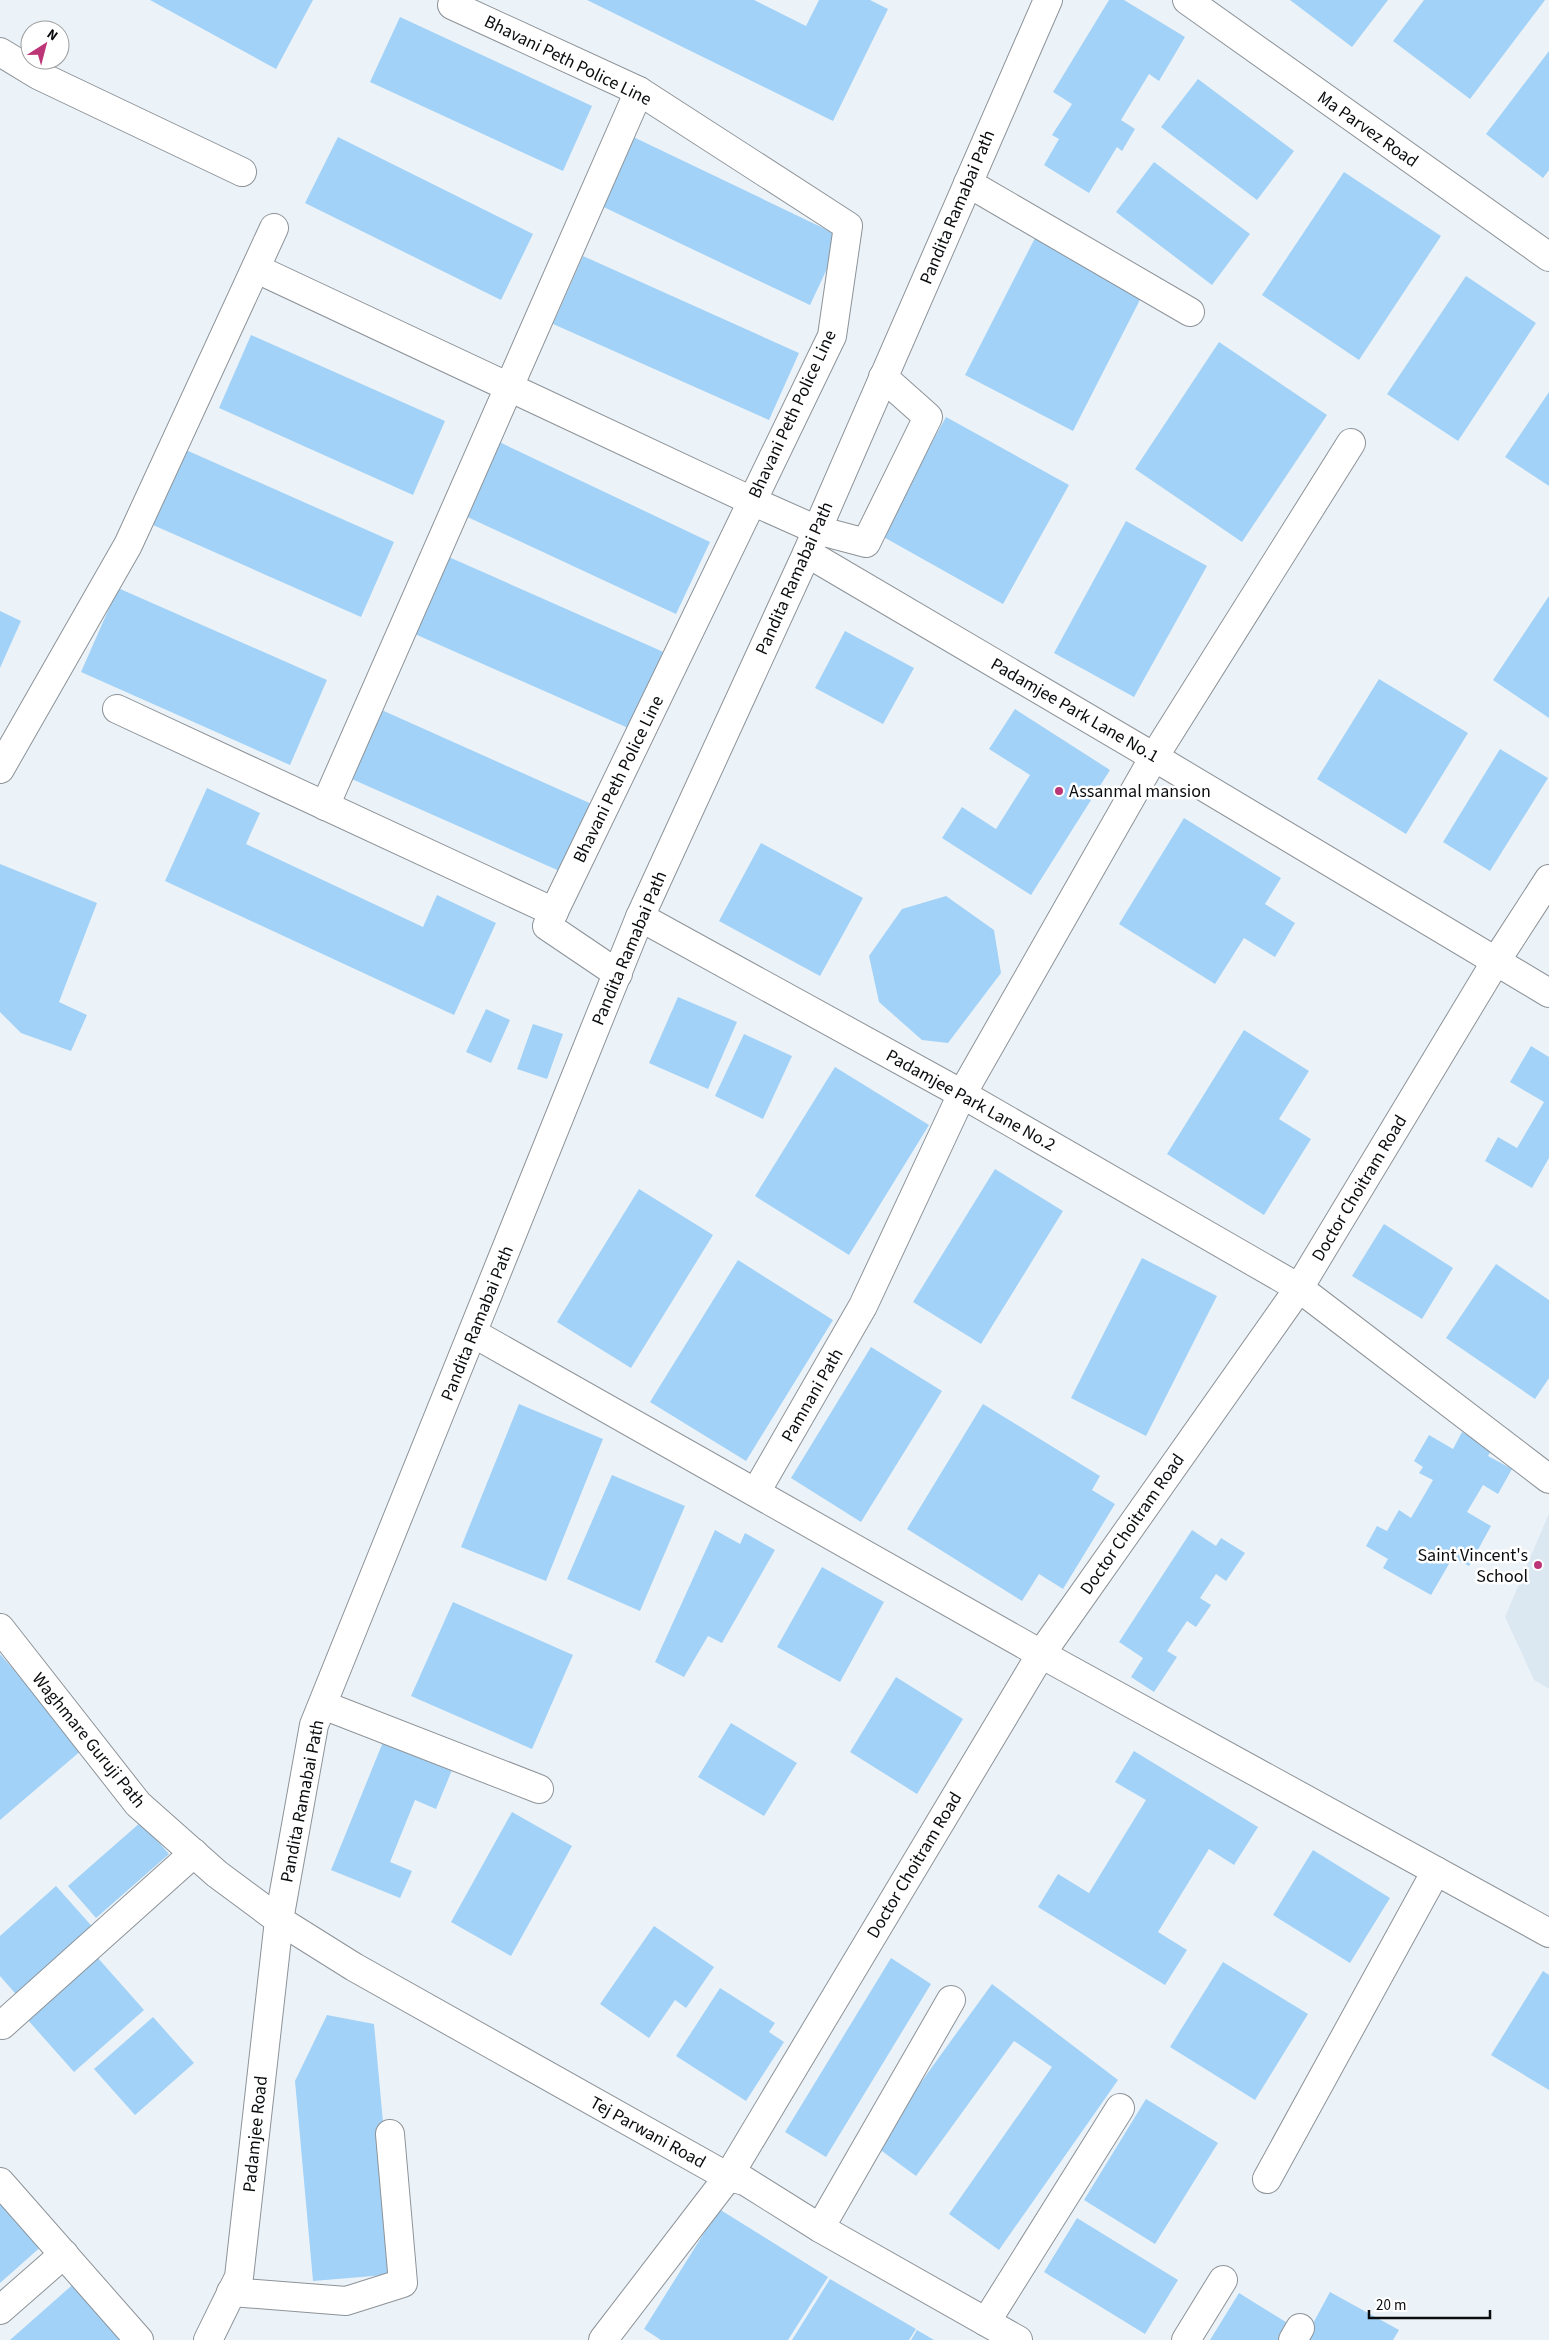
<svg xmlns="http://www.w3.org/2000/svg" width="1549" height="2340" viewBox="0 0 1549 2340" font-family="'Source Sans 3',sans-serif">
  <rect width="100%" height="100%" fill="#ecf3f8"/>
  <path fill="#dbe8f2" d="M1549,1513v176l-15,-9 -29,-63z"/>
  <g fill="#a2d2f7">
    <path d="M150,0h163l-37,69z"/>
    <path d="M587,0h167l52,26 13,-26h51l18,9 -55,112z"/>
    <path d="M1109,0h15l61,37 -26,44 -10,-7 -28,46 14,9 -13,22 -5,-4 -28,46 -45,-28 15,-26 -7,-4 20,-31 -19,-12z"/>
    <path d="M1290,0h98l-36,47z"/>
    <path d="M1424,0h121l-75,99 -77,-58z"/>
    <path d="M400,17l192,89 -29,65 -193,-89z"/>
    <path d="M1549,51v119l-6,8 -57,-44z"/>
    <path d="M1198,79l96,72 -37,49 -96,-73z"/>
    <path d="M625,133l217,104 -32,68 -217,-103z"/>
    <path d="M338,137l195,97 -32,66 -196,-97z"/>
    <path d="M1154,162l96,72 -38,51 -96,-73z"/>
    <path d="M1344,172l97,64 -82,124 -97,-65z"/>
    <path d="M1036,236l108,56 -71,139 -108,-56z"/>
    <path d="M583,256l216,97 -30,67 -216,-96z"/>
    <path d="M1466,276l70,47 -78,118 -71,-47z"/>
    <path d="M251,335l194,86 -32,74 -194,-87z"/>
    <path d="M1219,342l108,73 -85,127 -107,-73z"/>
    <path d="M1549,392v94l-44,-29z"/>
    <path d="M946,417l123,68 -66,119 -123,-69z"/>
    <path d="M495,440l215,102 -34,72 -215,-100z"/>
    <path d="M186,450l208,92 -33,75 -208,-92z"/>
    <path d="M1126,521l81,45 -73,131 -80,-44z"/>
    <path d="M442,554l226,100 -33,77 -227,-100z"/>
    <path d="M118,588l209,92 -37,85 -209,-93z"/>
    <path d="M1549,596v122l-56,-38z"/>
    <path d="M0,611l21,10 -21,47z"/>
    <path d="M845,631l69,37 -31,56 -68,-36z"/>
    <path d="M1379,679l89,54 -62,101 -89,-55z"/>
    <path d="M375,707l219,98 -30,68 -219,-97z"/>
    <path d="M1015,709l95,61 -79,125 -89,-57 20,-31 34,22 34,-54 -41,-26z"/>
    <path d="M1500,749l48,29 -58,93 -47,-29z"/>
    <path d="M207,788l53,25 -14,31 177,83 14,-32 59,28 -42,92 -289,-134z"/>
    <path d="M1184,818l97,60 -16,26 30,19 -20,34 -31,-19 -29,46 -96,-60z"/>
    <path d="M761,843l102,55 -43,78 -101,-55z"/>
    <path d="M0,864l97,39 -38,99 28,13 -16,36 -50,-18 -21,-21z"/>
    <path d="M946,896l48,34 7,43 -53,70 -26,-3 -43,-38 -10,-46 33,-47z"/>
    <path d="M678,997l59,25 -29,67 -59,-26z"/>
    <path d="M486,1009l24,11 -19,43 -25,-11z"/>
    <path d="M533,1024l30,10 -16,45 -30,-10z"/>
    <path d="M1244,1030l65,41 -30,48 32,20 -47,76 -97,-61z"/>
    <path d="M744,1034l48,22 -29,63 -48,-23z"/>
    <path d="M1531,1046l18,11v101l-17,30 -47,-27 13,-24 19,11 27,-46 -34,-20z"/>
    <path d="M835,1067l94,58 -80,130 -94,-59z"/>
    <path d="M995,1169l68,42 -82,133 -68,-42z"/>
    <path d="M639,1189l74,46 -82,133 -74,-46z"/>
    <path d="M1384,1224l69,44 -31,51 -70,-43z"/>
    <path d="M1142,1258l75,38 -71,140 -75,-38z"/>
    <path d="M738,1260l95,60 -87,141 -96,-59z"/>
    <path d="M1496,1264l53,36v78l-14,21 -89,-61z"/>
    <path d="M871,1347l71,44 -81,131 -70,-44z"/>
    <path d="M519,1404l84,35 -57,142 -85,-34z"/>
    <path d="M983,1404l117,72 -8,14 23,14 -52,85 -24,-15 -17,27 -115,-72z"/>
    <path d="M1462,1432l30,17 -4,7 24,13 -14,25 -15,-9 -16,27 24,14 -22,40 -16,-9 -22,38 -48,-27 5,-9 -22,-13 11,-20 10,5 12,-21 12,8 22,-38 -14,-7 4,-6 -9,-6 15,-26 24,14z"/>
    <path d="M612,1475l73,31 -45,105 -73,-32z"/>
    <path d="M715,1530l25,14 5,-11 30,17 -53,93 -14,-7 -24,41 -29,-15z"/>
    <path d="M1192,1530l24,16 5,-8 24,15 -19,28 -10,-7 -16,24 11,7 -15,22 -9,-6 -20,30 10,6 -23,35 -23,-15 12,-19 -24,-16z"/>
    <path d="M822,1567l62,35 -44,80 -63,-35z"/>
    <path d="M453,1602l120,53 -41,94 -121,-53z"/>
    <path d="M0,1654l83,95 -83,71z"/>
    <path d="M896,1677l67,42 -46,75 -67,-42z"/>
    <path d="M731,1723l66,40 -33,53 -66,-39z"/>
    <path d="M383,1742l69,28 -16,39 -21,-9 -25,62 22,9 -12,27 -69,-28z"/>
    <path d="M1134,1751l124,76 -24,38 -25,-16 -51,83 29,18 -22,35 -127,-78 20,-33 31,19 57,-93 -31,-18z"/>
    <path d="M512,1812l60,34 -61,110 -60,-34z"/>
    <path d="M141,1822l28,32 -73,64 -28,-32z"/>
    <path d="M1313,1850l77,48 -40,65 -77,-48z"/>
    <path d="M56,1886l41,46 -76,68 -21,-24v-40z"/>
    <path d="M654,1926l60,41 -28,41 -11,-8 -26,38 -49,-34z"/>
    <path d="M97,1957l47,53 -70,62 -47,-53z"/>
    <path d="M891,1958l40,26 -105,173 -41,-25z"/>
    <path d="M1223,1962l85,52 -53,86 -85,-53z"/>
    <path d="M1543,1971l6,4v115l-58,-35z"/>
    <path d="M992,1984l126,96 -119,170 -50,-36 103,-147 -38,-26 -98,135 -41,-30z"/>
    <path d="M720,1988l55,35 -6,9 15,10 -38,59 -70,-45z"/>
    <path d="M327,2015l47,9 23,250 -84,7 -18,-200z"/>
    <path d="M153,2017l41,46 -59,52 -41,-46z"/>
    <path d="M1146,2099l72,44 -63,101 -71,-44z"/>
    <path d="M0,2195l44,49 -44,39z"/>
    <path d="M719,2209l109,68 -40,63h-127l-17,-11z"/>
    <path d="M1077,2218l101,62 -33,54 -101,-62z"/>
    <path d="M830,2279l86,50 -7,11h-117z"/>
    <path d="M78,2280l54,60h-122z"/>
    <path d="M1330,2292l69,38 -6,10h-89z"/>
    <path d="M1239,2293l55,34 -8,13h-76z"/>
    <path d="M917,2330l17,10h-23z"/>
  </g>
  <g fill="none" stroke-linecap="round" stroke-linejoin="round">
    <g stroke="#8d9398" stroke-width="30">
      <g id="minor">
        <path d="M1187,0l362,257"/>
        <path d="M452,5l187,86 209,135 -16,110 -285,590 71,48"/>
        <path d="M0,52l38,23 204,97"/>
        <path d="M968,183l222,129"/>
        <path d="M257,269l495,232 65,29 49,13 62,-126 -45,-40"/>
        <path d="M807,553l347,204 395,236"/>
        <path d="M117,709l437,203"/>
        <path d="M0,769l128,-224 146,-317"/>
        <path d="M325,806l314,-715"/>
        <path d="M640,917l322,177 337,194 250,191"/>
        <path d="M473,1333l568,321 508,279"/>
        <path d="M756,1492l107,-186 99,-212 192,-337 197,-314"/>
        <path d="M0,1628l138,176 79,70 62,46 75,47 374,210 17,4 75,47 198,112"/>
        <path d="M323,1705l216,84"/>
        <path d="M2,2025l192,-172"/>
        <path d="M1267,2179l169,-308"/>
        <path d="M0,2182l139,158"/>
        <path d="M820,2228l131,-228"/>
        <path d="M231,2292l115,9 57,-18 -13,-149"/>
        <path d="M0,2310l64,-56"/>
        <path d="M986,2322l134,-214"/>
        <path d="M208,2340l31,-63 40,-357 35,-195 326,-808 167,-364 241,-553"/>
        <path d="M603,2340l125,-163 313,-523 258,-366 197,-327 53,-82"/>
        <path d="M1186,2340l37,-60"/>
        <path d="M1293,2340l7,-12"/>
      </g>
    </g>
    <use href="#minor" stroke="#fff" stroke-width="28"/>
  </g>
  <g fill="#bc3677" stroke="#fff" stroke-width="2">
    <circle cx="1059" cy="791" r="5"/>
    <circle cx="1538" cy="1565" r="5"/>
  </g>
  <g text-anchor="middle" stroke-width="5" stroke-linejoin="round" paint-order="stroke">
    <g font-size="18" fill="#0a0c0e" stroke="#fff">
      <text transform="translate(568 60) rotate(26)" y="6">Bhavani Peth Police Line</text>
      <text transform="translate(1368 129) rotate(35)" y="6">Ma Parvez Road</text>
      <text transform="translate(957 207) rotate(-67)" y="6">Pandita Ramabai Path</text>
      <text transform="translate(792 414) rotate(-65)" y="6">Bhavani Peth Police Line</text>
      <text transform="translate(794 578) rotate(-66)" y="6">Pandita Ramabai Path</text>
      <text transform="translate(1075 710) rotate(30)" y="6">Padamjee Park Lane No.1</text>
      <text transform="translate(618 779) rotate(-64)" y="6">Bhavani Peth Police Line</text>
      <text transform="translate(629 948) rotate(-67)" y="6">Pandita Ramabai Path</text>
      <text transform="translate(971 1100) rotate(29)" y="6">Padamjee Park Lane No.2</text>
      <text transform="translate(1359 1188) rotate(-59)" y="6">Doctor Choitram Road</text>
      <text transform="translate(477 1323) rotate(-68)" y="6">Pandita Ramabai Path</text>
      <text transform="translate(812 1395) rotate(-60)" y="6">Pamnani Path</text>
      <text transform="translate(1132 1524) rotate(-55)" y="6">Doctor Choitram Road</text>
      <text transform="translate(89 1740) rotate(51)" y="6">Waghmare Guruji Path</text>
      <text transform="translate(302 1801) rotate(-79)" y="6">Pandita Ramabai Path</text>
      <text transform="translate(914 1865) rotate(-59)" y="6">Doctor Choitram Road</text>
      <text transform="translate(648 2132) rotate(29)" y="6">Tej Parwani Road</text>
      <text transform="translate(255 2134) rotate(-84)" y="6">Padamjee Road</text>
    </g>
    <g font-size="18" fill="#0a0c0e" stroke="#fff" text-anchor="start">
      <text x="1069" y="797">Assanmal mansion</text>
      <text x="1528" y="1561" text-anchor="end">Saint Vincent's<tspan x="1528" dy="21">School</tspan></text>
    </g>
  </g>
  <g transform="translate(45 45) rotate(36)"><circle r="24" fill="#ffffff" stroke="#9d9e9f"/>
  <path d="M0-4L9 19L0 12L-9 19Z" fill="#bc3677"/>
  <text y="-8" font-size="14" font-weight="bold" text-anchor="middle" fill="#0a0c0e">N</text>
  </g>
  <path d="M1369 2310v8h121v-8" fill="none" stroke="#0a0c0e" stroke-width="2.5"/>
  <text x="1376" y="2310" font-size="15" fill="#0a0c0e" stroke="#ffffff" stroke-width="4" paint-order="stroke">20 m</text>
</svg>
